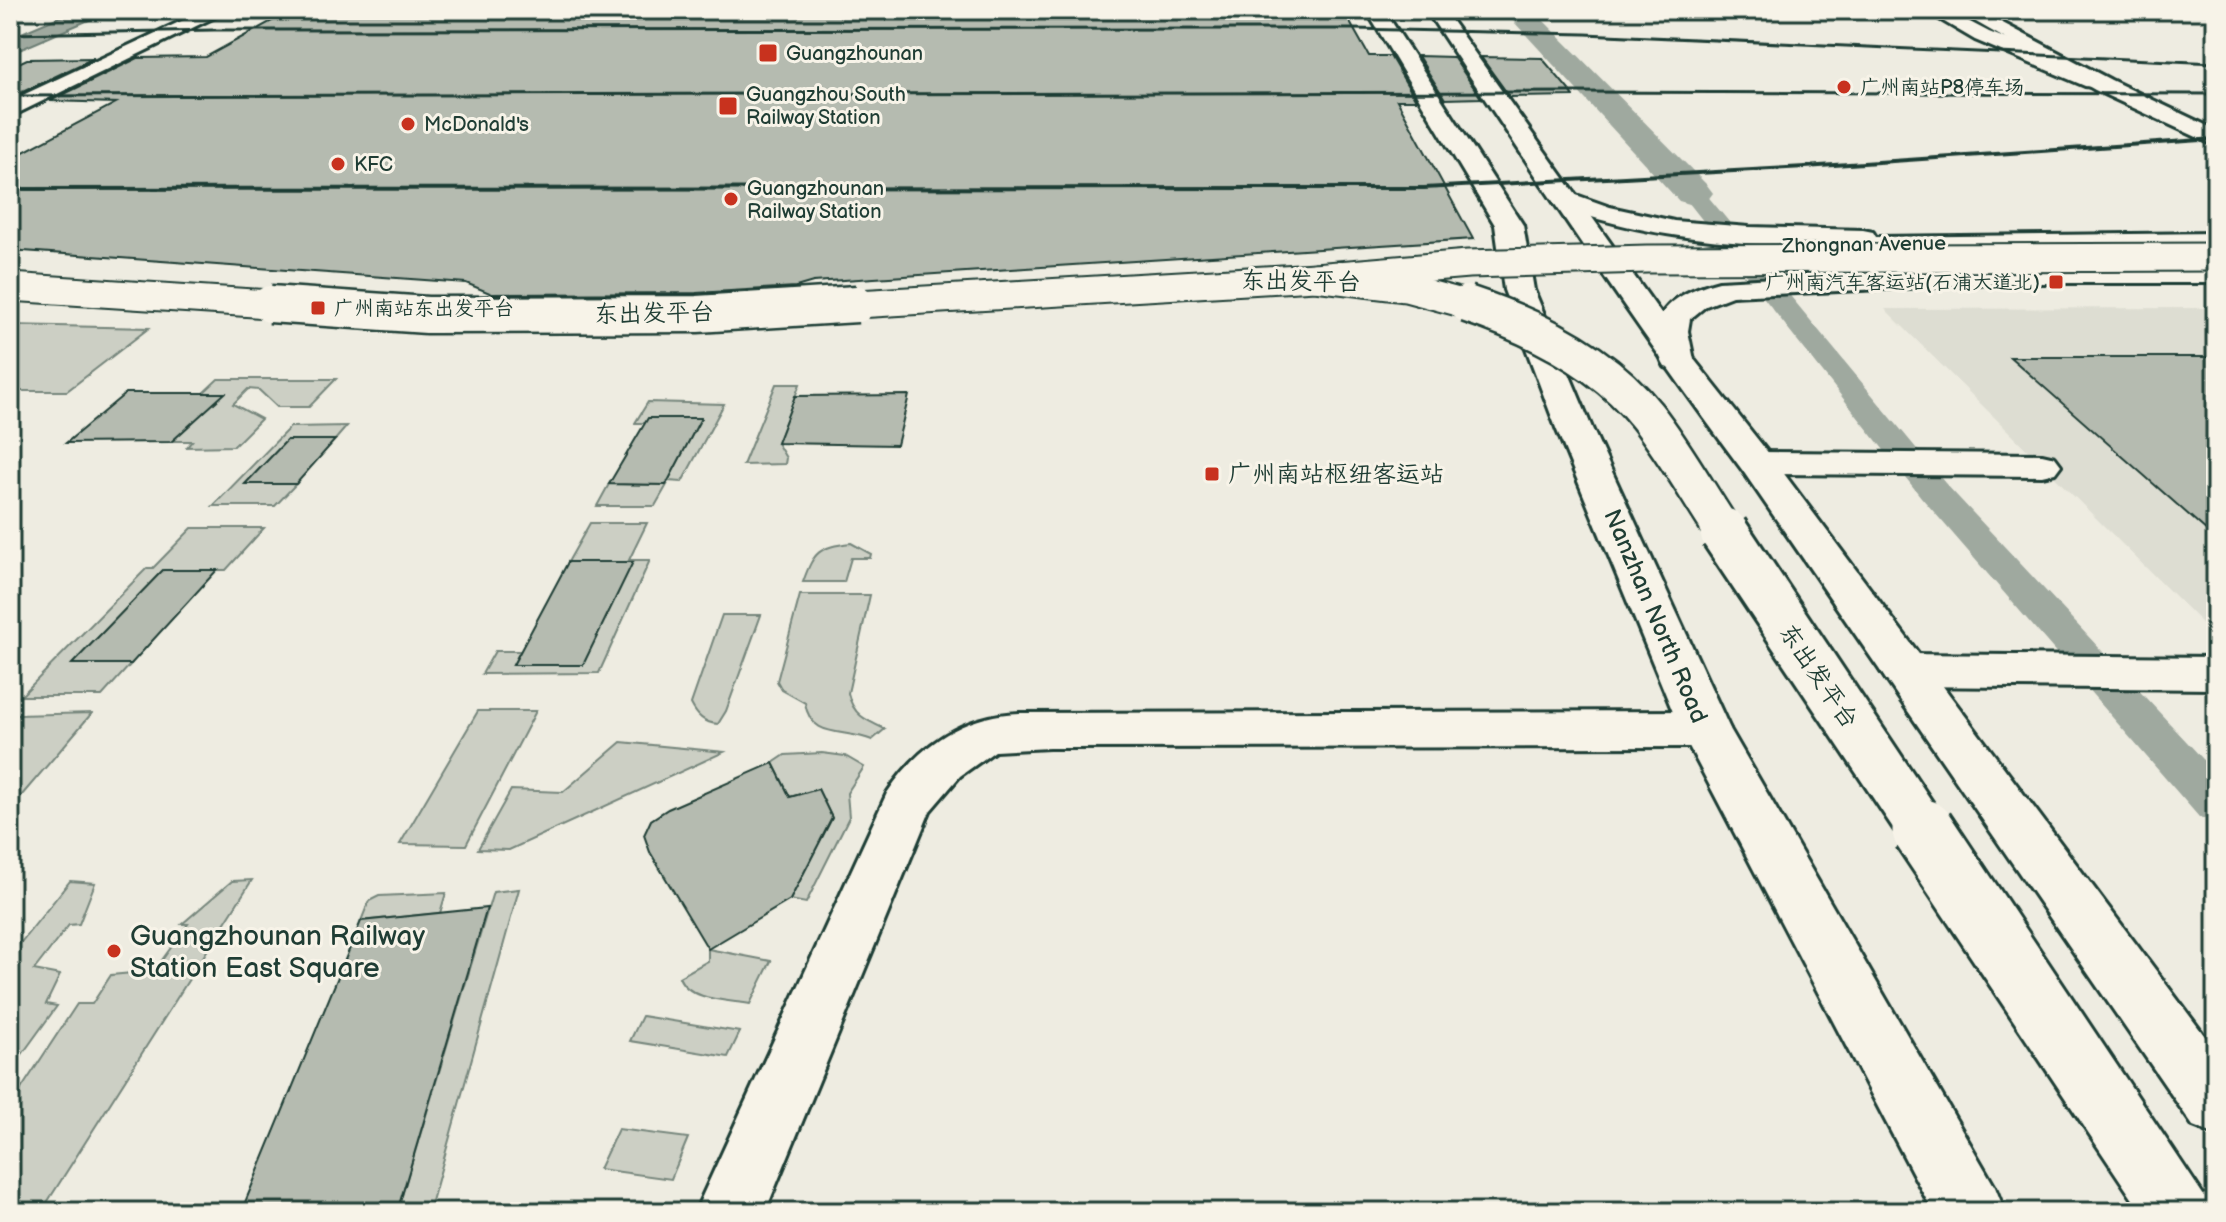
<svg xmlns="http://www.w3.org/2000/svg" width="2226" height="1222" viewBox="0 0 2226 1222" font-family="'Balsamiq Sans','LXGW WenKai TC',sans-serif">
  <rect width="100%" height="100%" fill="#eeece1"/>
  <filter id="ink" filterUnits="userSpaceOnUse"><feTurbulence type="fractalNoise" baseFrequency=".0125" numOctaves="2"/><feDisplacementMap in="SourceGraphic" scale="16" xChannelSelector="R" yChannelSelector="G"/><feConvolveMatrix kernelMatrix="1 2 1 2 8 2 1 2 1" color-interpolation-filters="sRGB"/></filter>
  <g filter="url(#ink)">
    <path fill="#ddddd2" d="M2216,308v329l-331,-328z"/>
    <g fill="#cccfc4" stroke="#76867c" stroke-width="2">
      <path d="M10,325l139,3 -82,63h-57z"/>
      <path d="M218,379h118l-27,28h-32l-18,-17 -11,-1 -15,15 28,15 -27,27 -47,1 5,-6h-20l51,-47 -20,-1z"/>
      <path d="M776,384h24l-23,59 9,15 -1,6 -42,1z"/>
      <path d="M648,402l76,2 -42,78 -14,-1 33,-63h-52l-4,5h-10z"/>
      <path d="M347,426l-12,14h-48l-41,43 50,1 -21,22h-62l77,-79z"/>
      <path d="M609,484l58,1 -12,21h-58z"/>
      <path d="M590,523h57l-18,37h21l-51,113 -117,1 13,-23h25l-7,14 70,-1 49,-102h-64z"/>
      <path d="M192,528h72l-38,42h-63l-90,93 58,1 -29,32h-81l126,-128h6z"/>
      <path d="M851,543l20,11 -1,4h-19l-7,24h-41c11,-31 16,-35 48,-39z"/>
      <path d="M800,595h70l-22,98c5,22 17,27 37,36l-13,11c-28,-12 -61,0 -67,-37l-23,-13 -5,-9z"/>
      <path d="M722,615h39l-35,96 -8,13c-14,-1 -21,-8 -27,-20z"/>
      <path d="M478,711h58l-70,134 -66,-1z"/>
      <path d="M92,713l-82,96v-86l7,-8z"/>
      <path d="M621,742l103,10 -215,98 -31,-1 33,-59 52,2z"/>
      <path d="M822,753l23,3 19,11 -17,26 2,24 -43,86 -16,-3 42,-82 -14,-29 -28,8 -17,-34 12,-8z"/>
      <path d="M252,880l-211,332h-31v-106l67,-102h15l19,-29 43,-4 34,-47h-6l50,-43z"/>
      <path d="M70,881l25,2 -16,41 -10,1 -35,45 26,5 -14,29 11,2 -47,65v-115z"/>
      <path d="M519,889l-90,323h-32l96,-320z"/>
      <path d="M446,893l-6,20 -79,8 8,-20 10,-5z"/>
      <path d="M708,949l63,12 -21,43c-23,-4 -61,-3 -71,-27l29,-16z"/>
      <path d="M642,1016l98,16 -12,25 -98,-16z"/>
      <path d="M618,1129l70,9 -17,41 -72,-10z"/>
    </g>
    <path fill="#9fa99f" stroke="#6c7e74" stroke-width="2" d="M75,10h37l-102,44v-16z"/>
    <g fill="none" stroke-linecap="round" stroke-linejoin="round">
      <path fill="#9fa99f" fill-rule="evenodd" d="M1693,186l8,2 244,295 271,290v49l-17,-5 -278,-320 -236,-299 -4,-5 4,-5z"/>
      <path fill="#9fa99f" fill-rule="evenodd" d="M1503,10h30l174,175 6,8 -6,8 -14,4 -14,-4z"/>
    </g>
    <g fill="#b5bbb0" stroke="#1f3d34" stroke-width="2">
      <path d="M292,10h1051l26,46h21l26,44h-19l76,139 -660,43 -17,5 -100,6 -204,1 -26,-11 -456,-33v-91l106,-56 -66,-2 88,-43 68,-1z"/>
      <path d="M1418,56l35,1 28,41 -36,1z"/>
      <path d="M1481,57l61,1 32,38 -64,1z"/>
      <path d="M94,58l-84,40v-31l17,-8z"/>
      <path d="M2010,357h206v182z"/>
      <path d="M126,393h99l-54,49 -105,1z"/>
      <path d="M909,395l-12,50 -120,-2 18,-47z"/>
      <path d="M648,418h53l-35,67 -57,-1z"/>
      <path d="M287,440h48l-39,44h-51z"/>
      <path d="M568,562h65l-50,103h-70z"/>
      <path d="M163,570h54l-86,94h-59z"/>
      <path d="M773,763l17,34 28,-8 14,29 -42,82 -82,49 -58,-97 -6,-17 7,-15 17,-11z"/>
      <path d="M487,908l-90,304h-156l120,-291z"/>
    </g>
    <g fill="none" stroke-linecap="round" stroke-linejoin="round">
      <g stroke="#1f3d34" stroke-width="6">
        <g id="minor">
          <path d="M205,10h24l-219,107v-16z"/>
          <path d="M1924,10h23l42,22 112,44 3,5 -11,6 -8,-1 -110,-46z"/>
          <path d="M1565,191l45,16 64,14 75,6 114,3 10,2 3,5 340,-4v16l-386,6 -10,-3 -4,-6c-90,-2 -175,-9 -260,-41l-4,-6 4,-6z"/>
          <path d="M2012,265h204v18h-204l-280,13 -26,10 -16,13 -2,12 6,29 -5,7 -12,3 -12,-3c-5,-8 -6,-15 -8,-24 -7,-38 32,-54 62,-62z"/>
          <path d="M1757,452l285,2 13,3 6,8 -6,8 -13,3 -285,-2 -13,-3 -6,-8 6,-8z"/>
          <path d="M1903,654l313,3v32l-313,-3 -16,-5 -7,-11 7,-11z"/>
          <path d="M1705,711l17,6 8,12 -8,12 -17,6 -656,1 -54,3 -35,25 -30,35 -165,401h-70l192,-419c31,-47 76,-78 133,-80z"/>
        </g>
      </g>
      <g stroke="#1f3d34" stroke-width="6">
        <g id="major">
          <path d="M1366,10h18l139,215 11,65 58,138 138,301 265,458 10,25h-72l-253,-483 -124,-301 -52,-138 -9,-65z"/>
          <path d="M1426,10h18l245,343 81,102 446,596v84l-23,-9 -450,-655c-112,-150 -214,-305 -317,-461z"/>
          <path d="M1955,10h23l133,70 105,50v16l-121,-56z"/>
          <path d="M2216,232v16l-18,-1 -4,-6 4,-6z"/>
        </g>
      </g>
      <use href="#minor" fill="#f7f3e8" fill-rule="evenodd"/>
      <use href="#major" fill="#f7f3e8" fill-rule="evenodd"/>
      <g stroke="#1f3d34" stroke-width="3">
        <path d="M10,34l204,-4 1139,-1 232,5 631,29"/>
        <path d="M10,96l1561,-4 645,2"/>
      </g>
      <path stroke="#1f3d34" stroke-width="4" d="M10,189l1414,-1 381,-21 411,-28"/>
      <g stroke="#1f3d34" stroke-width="31" stroke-linecap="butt">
        <g id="minor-bridge-far3">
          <path d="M10,287l290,19"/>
          <path d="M823,306l492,-29 91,11 67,18"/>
        </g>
      </g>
      <g stroke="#1f3d34" stroke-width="41" stroke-linecap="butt">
        <g id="minor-bridge-far2">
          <path d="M270,304l157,11 270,-1 160,-10"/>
          <path d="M1467,304c66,22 136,56 180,112 29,37 52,79 78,118"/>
        </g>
      </g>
      <g stroke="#1f3d34" stroke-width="53" stroke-linecap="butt">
        <path id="minor-bridge-far1" d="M1724,532l200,300"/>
      </g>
      <g stroke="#1f3d34" stroke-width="67" stroke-linecap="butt">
        <path id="minor-bridge" d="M1923,830l255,382"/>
      </g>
      <g stroke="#1f3d34" stroke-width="31" stroke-linecap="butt">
        <path id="highway-bridge" d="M1315,277l153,-13 179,-5 569,-2"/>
      </g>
      <use href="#minor-bridge-far3" stroke="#f7f3e8" stroke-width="27"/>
      <use href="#minor-bridge-far2" stroke="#f7f3e8" stroke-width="36"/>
      <use href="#minor-bridge-far1" stroke="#f7f3e8" stroke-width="47"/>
      <use href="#minor-bridge" stroke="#f7f3e8" stroke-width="61"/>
      <use href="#highway-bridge" stroke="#f7f3e8" stroke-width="27"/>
    </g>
  </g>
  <g fill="#c8321e" stroke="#f7f3e8" stroke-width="3">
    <rect x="758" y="43" width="20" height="20" rx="4"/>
    <circle cx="1844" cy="87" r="8"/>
    <rect x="718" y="96" width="20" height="20" rx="4"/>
    <circle cx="408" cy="124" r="8"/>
    <circle cx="338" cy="164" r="8"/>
    <circle cx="731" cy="199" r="8"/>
    <rect x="2048" y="274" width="16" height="16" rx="4"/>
    <rect x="310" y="300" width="16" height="16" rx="4"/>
    <rect x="1204" y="466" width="16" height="16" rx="4"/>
    <circle cx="114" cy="951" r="8"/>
  </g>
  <g text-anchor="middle" stroke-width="6" stroke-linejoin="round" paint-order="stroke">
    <g font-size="20" fill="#1f3d34" stroke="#f7f3e8" text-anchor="start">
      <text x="786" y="60">Guangzhounan</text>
      <text x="1860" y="94">广州南站P8停车场</text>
      <text x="746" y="101">Guangzhou South<tspan x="746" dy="23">Railway Station</tspan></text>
      <text x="424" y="131">McDonald's</text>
      <text x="354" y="171">KFC</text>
      <text x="747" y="195">Guangzhounan<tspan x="747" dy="23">Railway Station</tspan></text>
      <text x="2040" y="289" text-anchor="end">广州南汽车客运站(石浦大道北)</text>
      <text x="334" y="315">广州南站东出发平台</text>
    </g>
    <g font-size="20" fill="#1f3d34" stroke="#f7f3e8">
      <text transform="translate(1864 244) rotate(-1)" y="7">Zhongnan Avenue</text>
    </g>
    <g font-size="24" fill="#1f3d34" stroke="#f7f3e8">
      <text transform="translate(1301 281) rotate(1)" y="8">东出发平台</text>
      <text transform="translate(654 313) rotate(-1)" y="8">东出发平台</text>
      <text transform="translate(1656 616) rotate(67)" y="8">Nanzhan North Road</text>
      <text transform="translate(1819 676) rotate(56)" y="8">东出发平台</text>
    </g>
    <g font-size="24" fill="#1f3d34" stroke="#f7f3e8" text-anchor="start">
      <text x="1228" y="482">广州南站枢纽客运站</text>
    </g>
    <g font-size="28" fill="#1f3d34" stroke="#f7f3e8" text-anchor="start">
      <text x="130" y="945">Guangzhounan Railway<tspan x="130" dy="32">Station East Square</tspan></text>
    </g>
  </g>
  <rect width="2226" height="1222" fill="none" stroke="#f7f3e8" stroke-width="40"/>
  <rect x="20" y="20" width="2186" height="1182" fill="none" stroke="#1f3d34" stroke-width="3" filter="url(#ink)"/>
</svg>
